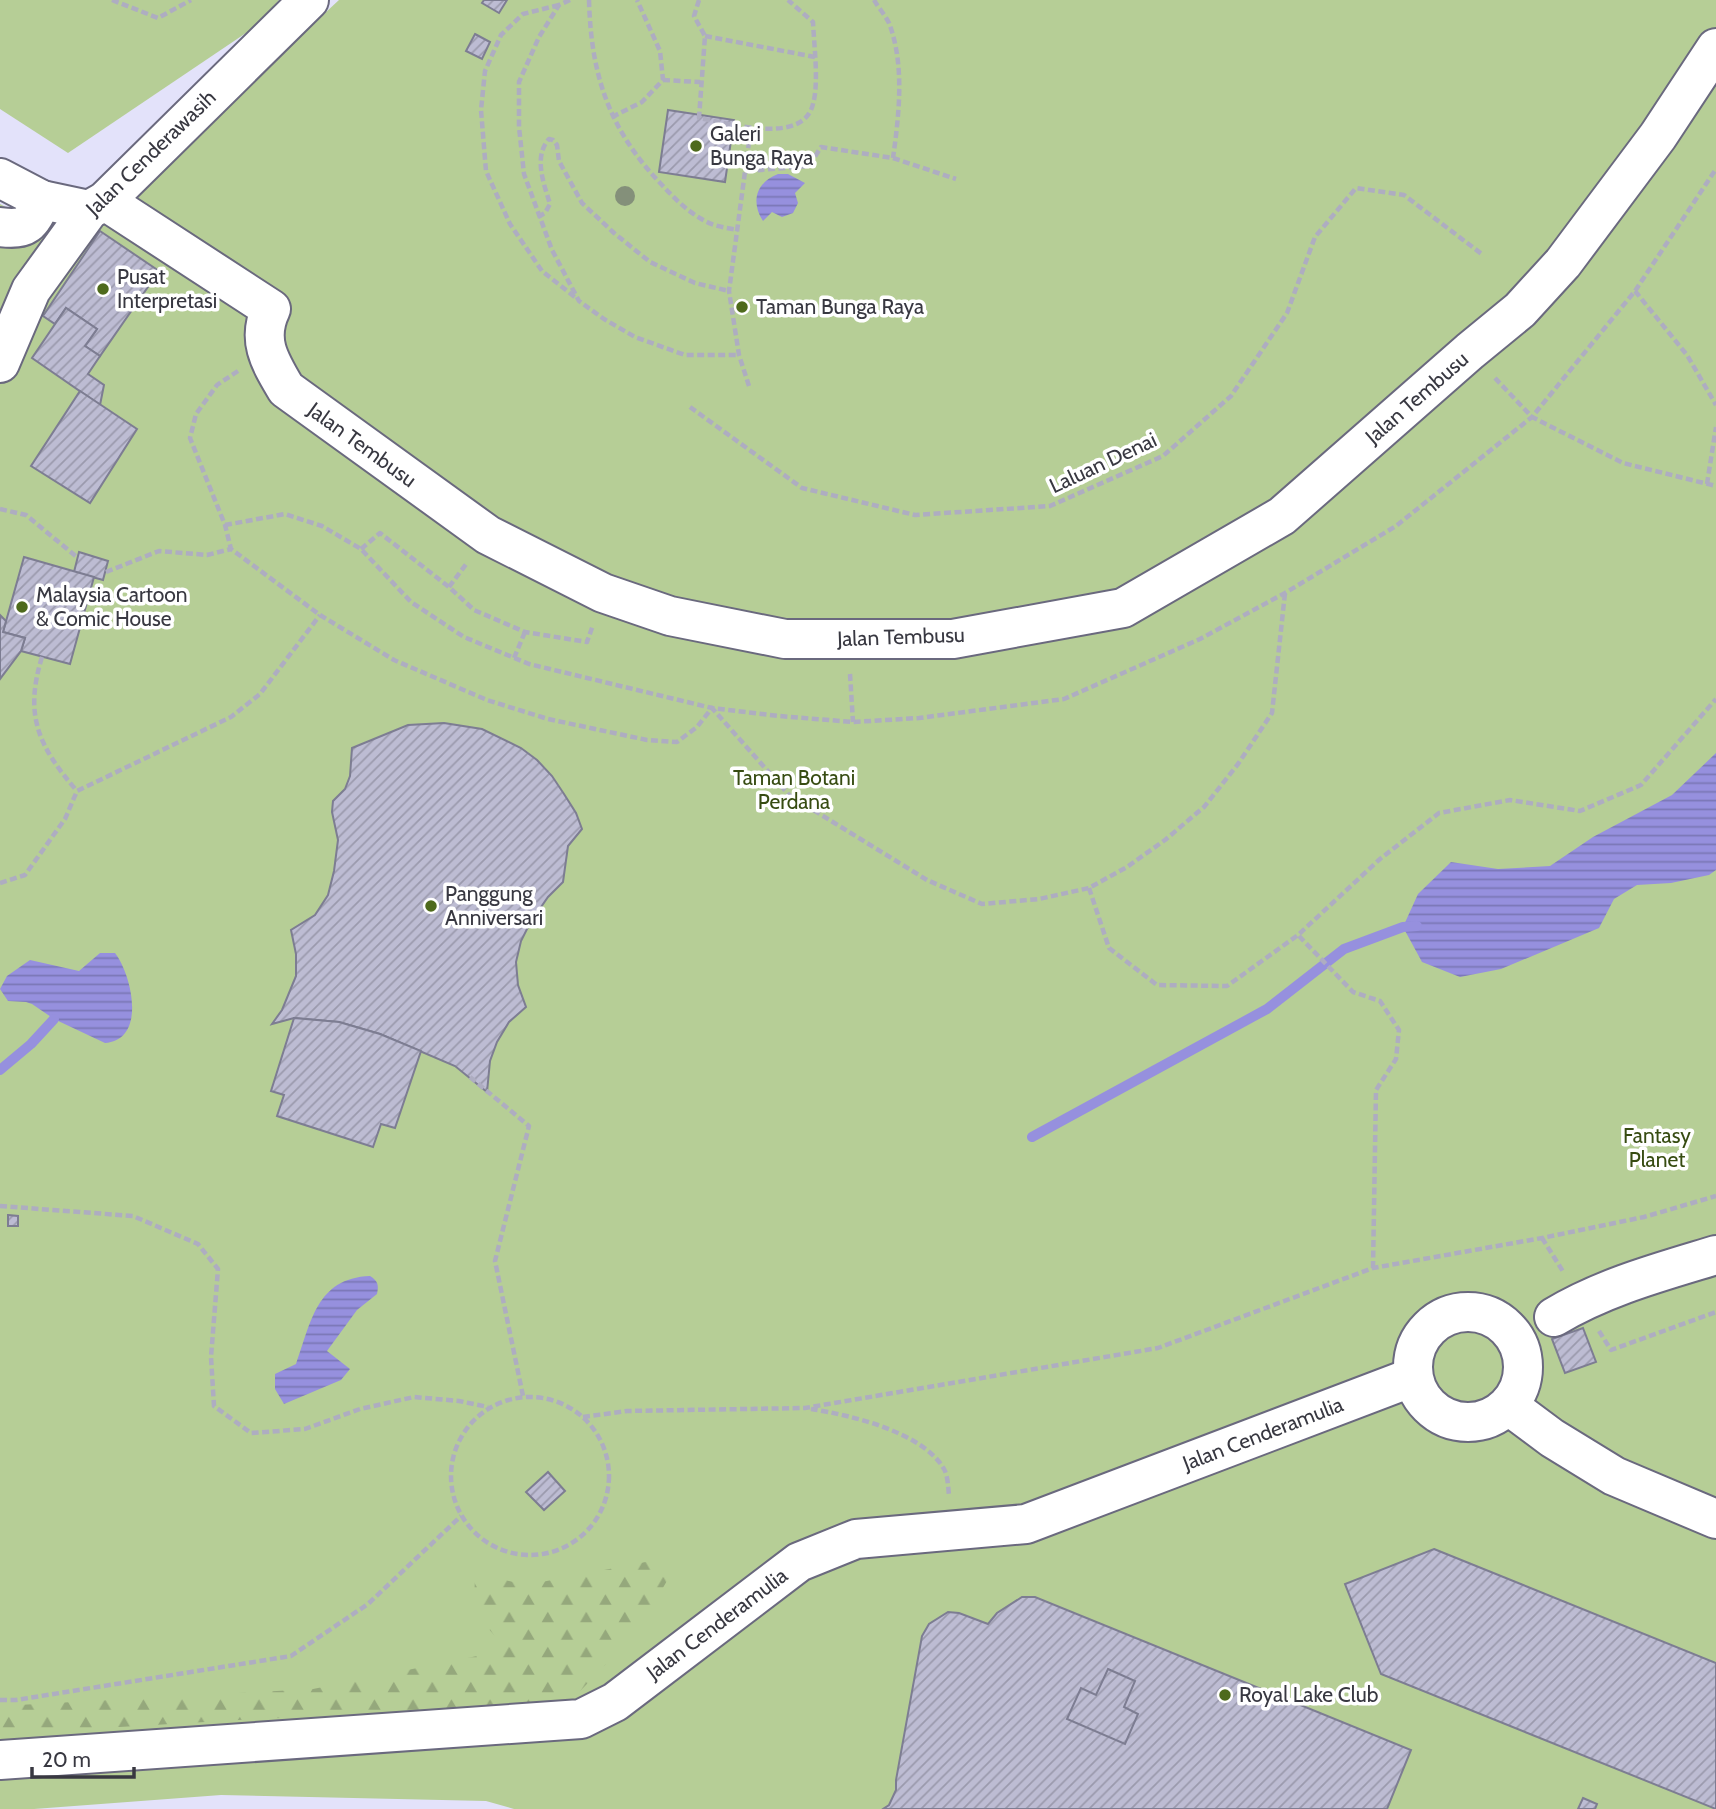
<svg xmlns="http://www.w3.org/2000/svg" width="1716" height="1809" viewBox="0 0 1716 1809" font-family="Cabin,sans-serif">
  <defs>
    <pattern id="forest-firs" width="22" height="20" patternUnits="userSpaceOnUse" patternTransform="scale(1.75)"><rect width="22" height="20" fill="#b6ce96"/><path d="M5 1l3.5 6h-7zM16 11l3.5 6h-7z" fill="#95a87c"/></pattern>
    <pattern id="water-rules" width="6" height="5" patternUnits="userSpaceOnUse" patternTransform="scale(1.75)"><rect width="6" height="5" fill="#9690de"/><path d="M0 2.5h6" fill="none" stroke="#7b77b6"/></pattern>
    <pattern id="building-hatch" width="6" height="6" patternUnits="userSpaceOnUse" patternTransform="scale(1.75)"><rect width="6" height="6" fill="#bdbcd3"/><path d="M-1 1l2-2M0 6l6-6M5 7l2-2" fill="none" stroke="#9b9aad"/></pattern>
  </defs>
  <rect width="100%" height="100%" fill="#e3e2fa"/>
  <g fill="#b6ce96">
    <path d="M0,0h279l-18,23 -193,130 -68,-44z"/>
    <path d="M339,0h1377v1809h-1202l-28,-8 -265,-6 -187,14h-34v-1605l17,9 79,13z"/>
  </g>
  <path fill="url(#forest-firs)" d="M682,1555l-43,74 -73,77 -309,13 -257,15v-28l313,-17 194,-39 -33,-38 1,-39 51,12z"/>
  <g fill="url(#water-rules)">
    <path d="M778,174h10l17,9 -10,10 3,10 -5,10 -11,4 -10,-5 -9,9c-13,-20 -6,-39 15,-47z"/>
    <path d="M1716,753v117l-7,5 -38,8 -34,2 -23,14 -15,29 -98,41 -41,8 -38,-15 -19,-35 15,-33 33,-32 47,7 52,-3 43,-29 79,-42z"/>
    <path d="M100,953h15c17,22 32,87 -10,90l-51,-24 -22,-15 -6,-2 -18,-1 -8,-12 7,-13 23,-16 49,11z"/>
    <path d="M370,1276c8,5 9,9 7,18l-20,16 -30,41 23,18 -9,11 -57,24 -9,-15v-15l21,-10c15,-41 20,-86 74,-88z"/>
  </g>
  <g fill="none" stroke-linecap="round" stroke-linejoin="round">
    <g stroke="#9690de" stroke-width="10">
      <path d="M0,1070l31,-26 23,-25"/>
      <path d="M1032,1137l235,-128 77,-60 59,-22 14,-1"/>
    </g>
  </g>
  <g fill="url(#building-hatch)" stroke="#7d7d92" stroke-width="2">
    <path d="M484,0h23l-8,13 -17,-10z"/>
    <path d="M475,34l15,8 -8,17 -16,-8z"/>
    <path d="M668,110l66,10 -9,62 -66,-10z"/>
    <path d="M100,231l59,40 -59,85 -15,-10 12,-17 -31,-21 -11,16 -12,-8z"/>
    <path d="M66,308l31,21 -12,17 15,10 -12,18 16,11 -4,20 -68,-47z"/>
    <path d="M80,391l57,38 -47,74 -59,-37z"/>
    <path d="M79,552l29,9 -5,19 -29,-8z"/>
    <path d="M24,557l70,20 -24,87 -49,-13 4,-13 -22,-6z"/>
    <path d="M0,615l6,6 -3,11 22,6 -4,13 -21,28z"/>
    <path d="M444,723l38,6 39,19 16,12 15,16 12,18 12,19 6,16 -14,17 -5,36 -15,15 -18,26 -9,18 -5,21 2,23 8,22 -17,15 -12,20 -7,19 -3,31 -32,-26 -75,-32 -41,-12 -45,-4 -22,6 10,-14 14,-34v-22l-5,-24 24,-15 13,-20 6,-24 4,-31 -6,-28 1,-11 12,-12 5,-13 2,-28 56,-23z"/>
    <path d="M294,1018l45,4 41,12 41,17 -26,77 -14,-4 -8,23 -96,-31 7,-21 -13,-4z"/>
    <path d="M8,1215l10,1v10h-10z"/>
    <path d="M1583,1328l13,34 -31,11 -13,-34z"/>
    <path d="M548,1472l17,19 -21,19 -18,-18z"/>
    <path d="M1434,1549l282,114v146l-335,-135 -36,-90z"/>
    <path d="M1022,1597h13l376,153 -24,59h-504l6,-4 7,-15v-10l26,-144 7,-12 19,-12 11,1 29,11 9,-11z"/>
    <path d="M1108,1669l27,12 -11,26 14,7 -13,30 -58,-25 14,-31 15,7z"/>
    <path d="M1583,1798l14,6 -2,5h-17z"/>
  </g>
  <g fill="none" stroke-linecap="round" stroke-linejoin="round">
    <g stroke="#6a697e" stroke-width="42">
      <g id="minor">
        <path d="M0,178l42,22 47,10"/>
        <path d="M105,201l166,108c-15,31 -1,53 15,80l202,146 115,58 67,23 115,23h168l170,-31 159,-92 188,-165 50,-41 43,-47 95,-127 58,-88"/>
        <path d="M0,227c28,4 31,-4 42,-27"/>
        <path d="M0,363l31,-73 58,-80 16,-9 204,-201"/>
        <circle cx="1468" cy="1367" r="55"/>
        <path d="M1554,1317c50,-30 106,-45 162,-62"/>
        <path d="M1509,1406l43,32 62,38 102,43"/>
        <path d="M0,1760l581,-41 34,-17 184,-140 57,-23 170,-15 387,-147"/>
      </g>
    </g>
    <g stroke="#aeadc1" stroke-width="4.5" stroke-dasharray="7 3.5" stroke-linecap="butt">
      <path d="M112,0l46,18 33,-18"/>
      <path d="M570,0l-11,5 -20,32 -20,45v45l5,47 28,76 27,51 25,18 31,18 50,18h54"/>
      <path d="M589,0c2,75 20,130 73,185 13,14 27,28 45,37 9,5 22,6 31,8"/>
      <path d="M699,0l-5,16 11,20 -6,82c29,5 104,28 114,-14 6,-21 1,-59 0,-82l-25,-22"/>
      <path d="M874,0c4,7 11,15 15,23 16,42 10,92 4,135"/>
      <path d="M559,5l-36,9 -22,21 -16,36 -4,39 5,61 24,53 32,47 34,27"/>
      <path d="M705,36l110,21"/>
      <path d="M663,80l37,2"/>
      <path d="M612,117l30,-15 21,-22 -3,-29 -23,-51"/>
      <path d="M747,171l62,-5 12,-19 72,11 63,21"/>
      <path d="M538,217l7,-4 5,-9c-6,-20 -17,-47 -1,-65l4,1 4,5 2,16 23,42 32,30 36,29 45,21 34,8"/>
      <path d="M1635,291l52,64 29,50"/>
      <path d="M238,371l-21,14 -21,29 -6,24 35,87 6,24 89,66 74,45 93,40 61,19 99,21 30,2 20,-15 15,-19 77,87 138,85 55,24 57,-5 50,-11 38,-21 38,-27 39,-33 34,-43 34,-51 13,-120"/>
      <path d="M1495,378l37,39 91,46 93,23"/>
      <path d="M749,386l-10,-31 -10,-64 22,-164"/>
      <path d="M690,407l112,81 113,27 135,-9 113,-50 68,-60 56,-83 28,-76 41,-49 48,7 79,60"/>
      <path d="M1707,484l9,-57"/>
      <path d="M0,509l26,6 52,43"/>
      <path d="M225,525l60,-11 37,12 39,23 50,53 53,35 65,27 183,44 67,8 74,6 66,-4 145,-19 136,-60 85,-46 111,-67 136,-109 103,-126 81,-122"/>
      <path d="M361,549l19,-16 69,54 25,23 51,22 62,10 6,-17"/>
      <path d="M106,572l53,-21 48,4 24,-6"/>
      <path d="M449,587l18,-24"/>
      <path d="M42,657c-18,58 -4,89 35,134"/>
      <path d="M514,658l11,-26"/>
      <path d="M850,674l3,48"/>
      <path d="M0,883l25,-8 40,-56 12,-28 154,-74 29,-23 60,-79"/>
      <path d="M1089,888l20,60 48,37 70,1 71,-51"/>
      <path d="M470,1077l59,49 -34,135 28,135"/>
      <path d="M0,1206l133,10 65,28 20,25 -7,88 3,49 37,27 54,-4 55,-20 54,-12 45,4 29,6"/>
      <path d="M1542,1238l22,35"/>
      <path d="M1373,1268l3,-178 20,-31 3,-29 -19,-29 -27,-9 -55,-57 82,-76 59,-46 71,-13 70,11 61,-26 75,-86"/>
      <path d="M1599,1331l12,19 105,-38"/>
      <circle cx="530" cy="1476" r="79"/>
      <path d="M811,1409c39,6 112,23 133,60 4,7 4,18 5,26"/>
      <path d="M583,1417l44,-6 178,-3 353,-60 215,-80 169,-30 102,-21 72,-21"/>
      <path d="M0,1700h16l275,-44 77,-52 93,-88"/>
    </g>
    <use href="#minor" stroke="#fff" stroke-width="38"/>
  </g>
  <circle fill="#84907a" cx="625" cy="196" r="10"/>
  <g fill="#4e6a1c" stroke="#fff" stroke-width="2.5">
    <circle cx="696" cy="146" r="7"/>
    <circle cx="103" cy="289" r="7"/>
    <circle cx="742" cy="307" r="7"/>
    <circle cx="22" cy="607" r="7"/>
    <circle cx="431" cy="906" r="7"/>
    <circle cx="1225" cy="1695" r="7"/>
  </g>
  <g text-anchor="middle" stroke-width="7" stroke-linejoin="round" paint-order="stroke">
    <g font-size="21" fill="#383841" stroke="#fff" text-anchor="start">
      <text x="710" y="141">Galeri<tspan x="710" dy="24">Bunga Raya</tspan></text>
      <text x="117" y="284">Pusat<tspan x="117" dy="24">Interpretasi</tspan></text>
      <text x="756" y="314">Taman Bunga Raya</text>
      <text x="36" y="602">Malaysia Cartoon<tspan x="36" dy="24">&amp; Comic House</tspan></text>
      <text x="445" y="901">Panggung<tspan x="445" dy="24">Anniversari</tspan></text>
      <text x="1239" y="1702">Royal Lake Club</text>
    </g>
    <g font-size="21" fill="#383841" stroke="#fff">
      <text transform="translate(151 153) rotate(-44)" y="7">Jalan Cenderawasih</text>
      <text transform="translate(1417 398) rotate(-41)" y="7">Jalan Tembusu</text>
      <text transform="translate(362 445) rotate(36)" y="7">Jalan Tembusu</text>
      <text transform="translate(1103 463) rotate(-25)" y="7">Laluan Denai</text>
      <text transform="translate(901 637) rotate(-2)" y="7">Jalan Tembusu</text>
      <text transform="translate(1263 1434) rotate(-21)" y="7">Jalan Cenderamulia</text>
      <text transform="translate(717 1624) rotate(-37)" y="7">Jalan Cenderamulia</text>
    </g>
    <g font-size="21" fill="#374c12" stroke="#fff">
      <text x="794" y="785">Taman Botani<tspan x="794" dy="24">Perdana</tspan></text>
      <text x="1657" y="1143">Fantasy<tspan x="1657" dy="24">Planet</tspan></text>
    </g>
  </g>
  <path d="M32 1767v10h102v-10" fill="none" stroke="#383841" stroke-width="3.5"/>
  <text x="42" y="1767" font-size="21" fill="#383841" stroke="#ffffff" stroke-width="5" paint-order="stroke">20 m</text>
</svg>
